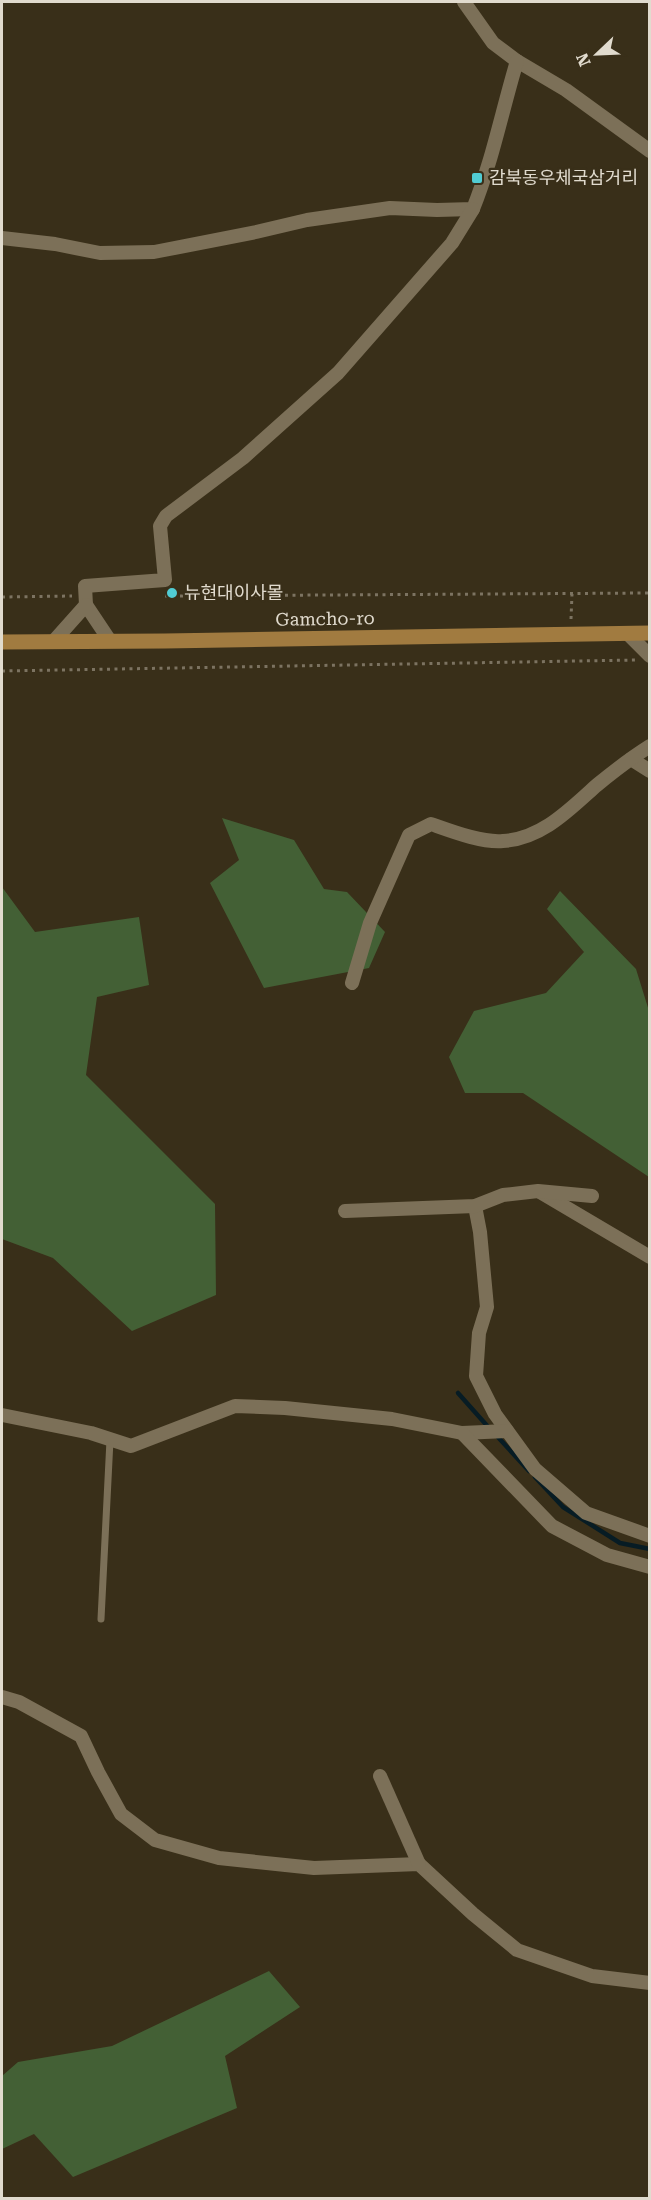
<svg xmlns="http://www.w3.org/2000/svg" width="651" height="2200" viewBox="0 0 651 2200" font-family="'Roboto Serif','Noto Sans KR',serif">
  <rect width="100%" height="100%" fill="#392f19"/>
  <g fill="#436035">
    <path d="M222,818l72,22 30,49 23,3 38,40 -16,36 -105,20 -54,-105 29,-23z"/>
    <path d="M2,887l33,45 104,-15 10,68 -52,12 -11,78 129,129 1,91 -84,36 -79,-73 -51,-19z"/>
    <path d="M560,891l76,78 13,42v166l-126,-84h-58l-16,-36 25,-46 72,-18 38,-41 -37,-43z"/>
    <path d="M269,1971l31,36 -75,49 12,52 -164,69 -39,-43 -32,15v-73l16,-14 94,-16z"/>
  </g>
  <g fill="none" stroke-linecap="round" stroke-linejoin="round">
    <g stroke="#071c24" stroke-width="4.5">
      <path d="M458,1393l32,36"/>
      <path d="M496,1435l33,36"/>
      <path d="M535,1477l28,30 57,36 30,6"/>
    </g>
    <g stroke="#7c7361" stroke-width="3" stroke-dasharray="3 4.5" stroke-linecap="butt">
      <path d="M165,596l485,-3"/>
      <path d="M2,597l70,-1"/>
      <path d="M571,619l1,-25"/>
      <path d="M2,671l634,-11"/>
    </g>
    <path stroke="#7c7058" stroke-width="7" d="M101,1619l9,-179"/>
    <g stroke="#7c7058" stroke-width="14">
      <path d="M464,2l29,41 24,18 49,29 84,61"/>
      <path d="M2,238l53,6 45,9 54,-1 102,-20 51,-12 83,-12 47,2 36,-1c19,-47 29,-98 44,-148"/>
      <path d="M86,605l-1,-19 80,-6 -5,-54 6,-10 77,-58 95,-85 114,-130 21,-34"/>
      <path d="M628,634l22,22"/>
      <path d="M53,642l33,-37 24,36"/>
      <path d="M631,759l19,12"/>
      <path d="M352,983l18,-60 39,-88 22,-11c20,7 51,19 72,17 39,-2 67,-32 94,-56 17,-14 34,-27 53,-39"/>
      <path d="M540,1192l110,65"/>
      <path d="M475,1206l5,26 7,75 -8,26 -3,43 19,38 40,55 51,44 64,23"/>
      <path d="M345,1211l130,-5 28,-11 35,-4 54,5"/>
      <path d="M2,1415l89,18 40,13 104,-40 50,2 107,11 70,14 45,-2"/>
      <path d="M462,1433l90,93 55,29 43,12"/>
      <path d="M2,1697l17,5 62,34 17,36 23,42 34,26 64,18 95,10 105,-4 54,50 44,36 75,26 58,7"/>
      <path d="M380,1776l39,88"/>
    </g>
    <path stroke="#a17b40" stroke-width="15" d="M2,642l163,-1 485,-8"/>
  </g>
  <g fill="#51ccd3" stroke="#392f19" stroke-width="2">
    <rect x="471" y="172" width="12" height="12" rx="3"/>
    <circle cx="172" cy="593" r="6"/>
  </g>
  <g text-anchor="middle" stroke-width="4.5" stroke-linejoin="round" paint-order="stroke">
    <g font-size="18" fill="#e1dbce" stroke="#392f19" text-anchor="start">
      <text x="489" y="184">감북동우체국삼거리</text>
      <text x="184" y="599">뉴현대이사몰</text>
    </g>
    <g font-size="18" fill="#e1dbce" stroke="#392f19">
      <text transform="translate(325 619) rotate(-1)" y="6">Gamcho-ro</text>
    </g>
  </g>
  <rect width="651" height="2200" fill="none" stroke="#e1dbce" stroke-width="6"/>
  <g transform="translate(597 54) rotate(247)" stroke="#392f19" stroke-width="4.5" paint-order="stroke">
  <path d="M0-4.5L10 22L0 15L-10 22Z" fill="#e1dbce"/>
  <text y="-9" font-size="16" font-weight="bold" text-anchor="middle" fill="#e1dbce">N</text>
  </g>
</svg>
